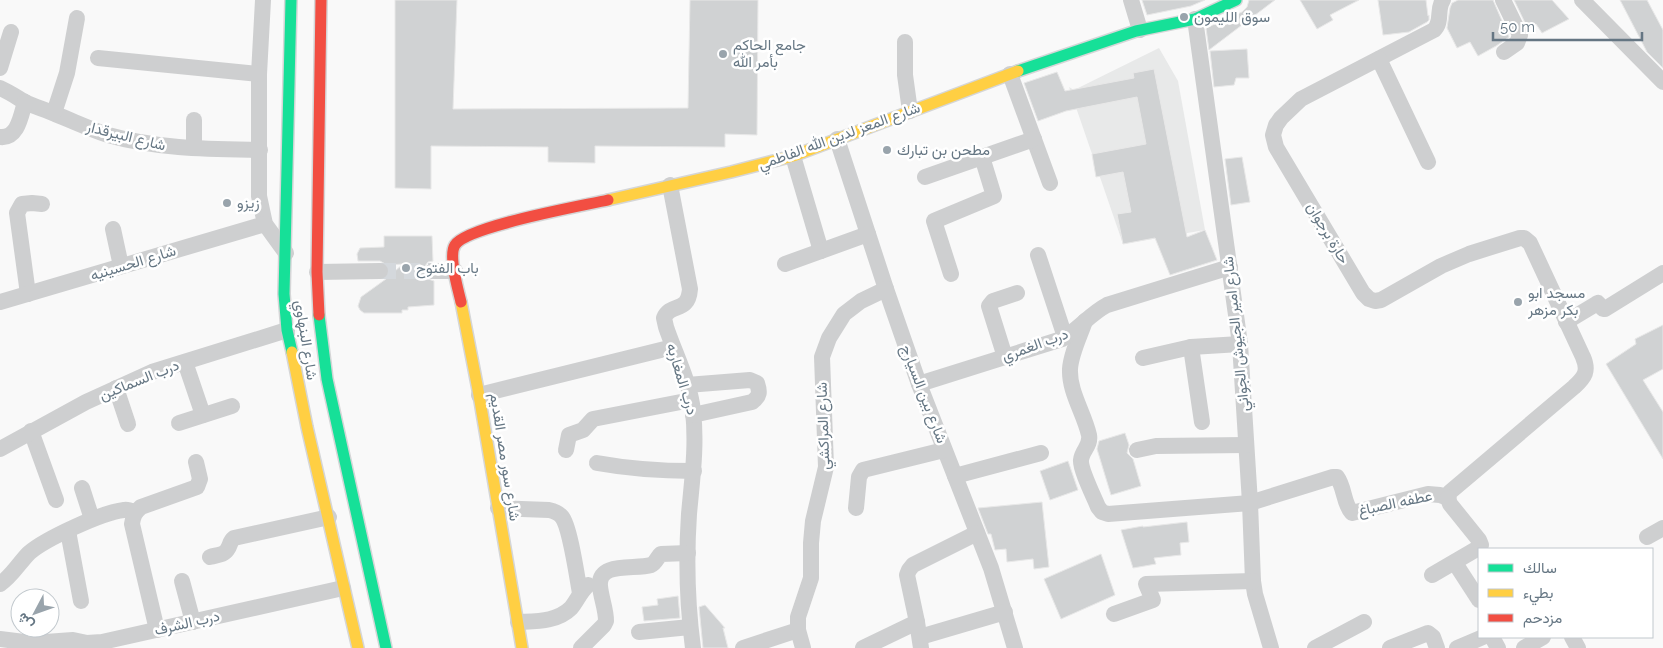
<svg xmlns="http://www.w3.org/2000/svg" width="1663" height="648" viewBox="0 0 1663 648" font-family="Raleway,Vazirmatn,sans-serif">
  <rect width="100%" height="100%" fill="#f9f9f9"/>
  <path fill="#e8e9e9" d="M1159,48l19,33 27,149 -82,14 -54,-157 5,3z"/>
  <g fill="#d0d2d3" stroke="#e8e8e8">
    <path d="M395,0h62l-4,109 235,-1 2,-108h68l-1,135 -32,-1v13l-130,-1v17l-47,-1v-15l-117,-1v43l-36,-1z"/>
    <path d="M1142,0h63l-14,6 -44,9z"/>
    <path d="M1249,0h26l-66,50 -3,-22 36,-16 5,-5z"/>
    <path d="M1300,0h59l-29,15 3,5 -16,9z"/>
    <path d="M1378,0h48l2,16 1,-1v5l-2,2 -18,10 -26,3z"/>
    <path d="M1458,0h35l16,37 -13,9 -18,10 -8,-14 -13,6 -10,-20 3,-20 2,-5z"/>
    <path d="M1514,0h38l17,19 -27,14 -6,-9 -8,5z"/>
    <path d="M1620,0h27l16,30v38l-16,-16z"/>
    <path d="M1247,49l2,29h-13l-2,7 -20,2 -4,-36z"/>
    <path d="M1154,69l33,168 18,-7 12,30 -47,15 -15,-37 -32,6 -6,-30 14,-2 -8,-40 -27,5 -4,-23 54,-10 -9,-47 -71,14 -28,10 -14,-38 33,-11 8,19 69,-13 -1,-5z"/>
    <path d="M1242,157l8,45 -19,3 -6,-46z"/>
    <path d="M384,236h48l1,25 -5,1 -3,4 -2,5 5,8 6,2v24l-26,2v3h-6v3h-38l-4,-3 -2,-4 3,-9 25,-18 17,-15 -16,1 -7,-4h-22l-1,-7 3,-6 24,-1z"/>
    <path d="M1663,325v44l-20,11 20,32v47l-57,-95 30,-20 -1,-5z"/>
    <path d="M1125,433l4,12 -2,8 6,6 8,27 -30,9 -14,-46 2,-8z"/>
    <path d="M1068,461l10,29 -28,10 -10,-29z"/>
    <path d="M1042,502l7,65 -15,2 -1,-10 -26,3 -1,-13 -11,1 -4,-16h-3l-10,-26z"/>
    <path d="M1187,522l2,20 -9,1 1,12 -27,3 2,6 -23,4 -12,-38 22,-4v1z"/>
    <path d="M1101,554l14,41 -54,24 -17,-40z"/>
    <path d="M678,596l2,22 -36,3 -2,-14 16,-2 -1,-6z"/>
    <path d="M705,605l20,23h-2l5,20h-25l-4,-41z"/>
  </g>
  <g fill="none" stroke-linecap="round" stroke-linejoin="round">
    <path stroke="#d4d8dc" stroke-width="16" stroke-dasharray="16 8" stroke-linecap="butt" d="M380,271h53"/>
    <g stroke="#d5d6d7" stroke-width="14">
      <g id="fast">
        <path d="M291,0l-7,294 3,36 5,22"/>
        <path d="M1018,71l118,-40 59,-12 41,-19"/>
        <path d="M319,315l8,64 59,269"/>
      </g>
    </g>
    <g stroke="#d5d6d7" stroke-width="14">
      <g id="slow">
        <path d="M608,200l123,-28 62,-16 225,-85"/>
        <path d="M461,302l18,93 43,253"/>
        <path d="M292,352l15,75 51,221"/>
      </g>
    </g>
    <g stroke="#d5d6d7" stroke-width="14">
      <g id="jam">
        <path d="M461,302c-3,-13 -13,-46 -6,-57 12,-19 127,-39 153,-45"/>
        <path d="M319,315l-2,-43 4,-272"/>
      </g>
    </g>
    <g stroke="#cecfd0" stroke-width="16">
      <path d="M263,0l-4,74v122l6,28 21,29"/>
      <path d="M1131,0l9,30"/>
      <path d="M1443,0c-7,10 0,21 -9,30l-133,69 -20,19 -5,7 -3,10 3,12 87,146 6,6 6,2 6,-1 60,-34 28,-12 51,-16h4l6,5 53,114c6,14 2,20 -9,30l-124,105 -2,6"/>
      <path d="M1503,0l17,35 -3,8 -13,9"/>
      <path d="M1582,0l81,82"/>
      <path d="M1195,19l45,325 10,159 3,78 2,13 16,54"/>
      <path d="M905,42v33l5,36"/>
      <path d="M98,58l161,16"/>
      <path d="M1379,59l49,103"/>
      <path d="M0,68l11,-36"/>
      <path d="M1010,74l40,109"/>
      <path d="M0,88c9,4 18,10 27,15 9,4 19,7 28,11 18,7 35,15 53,21 50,14 101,14 152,15"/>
      <path d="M54,113l13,-40 10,-55"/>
      <path d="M194,120v28"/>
      <path d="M0,137c18,2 21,-22 25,-35"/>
      <path d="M837,139l49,150 33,95 72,184 24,80"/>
      <path d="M793,156l28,95"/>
      <path d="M925,177l109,-38"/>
      <path d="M670,185l20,104c-2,25 -19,13 -26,29l2,9c9,27 24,55 27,84 4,35 -1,69 -4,103 -3,45 -2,89 4,134"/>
      <path d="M113,229l8,37"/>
      <path d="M1038,255l27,82"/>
      <path d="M785,264l83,-30"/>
      <path d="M433,271h22"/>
      <path d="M317,272l63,-1"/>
      <path d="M951,274l-17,-53 60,-25 -12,-39"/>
      <path d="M28,294l-11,-81 5,-9 10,-1 10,1"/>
      <path d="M0,302l265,-78"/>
      <path d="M1085,321c-5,15 -14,32 -15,48 -1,23 14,44 19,66 2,11 -7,15 -8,25 -1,9 13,37 17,47l4,5 6,2 142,-11 83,-26h4c8,11 6,26 15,36l76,-19 12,1 8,3"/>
      <path d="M1566,322l30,-18 2,-1 5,6h2l58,-36"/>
      <path d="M1191,347l11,75"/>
      <path d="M1005,357l-16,-51 4,-5 24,-8"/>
      <path d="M1143,358l48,-11 49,-3"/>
      <path d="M185,362l18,53"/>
      <path d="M919,384l143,-45c17,-10 28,-25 45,-34l123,-38"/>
      <path d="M687,385l63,-5 7,3c3,9 3,13 -5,19l-59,13"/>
      <path d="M116,388l12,36"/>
      <path d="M479,395l194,-48"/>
      <path d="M179,423l53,-17"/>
      <path d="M31,431l25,69"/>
      <path d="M0,449l86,-47 66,-30 135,-42"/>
      <path d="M566,450l3,-15 14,-5 10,-11 98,-19"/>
      <path d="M1137,450l19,-4 90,-1"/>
      <path d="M597,463c33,6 64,8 97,8"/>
      <path d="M955,476l86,-23"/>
      <path d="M82,488l10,31"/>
      <path d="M498,508l51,2c5,1 9,2 13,7 8,10 15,60 18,76"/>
      <path d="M856,508l3,-31 4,-7 81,-20"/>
      <path d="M68,531l13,70"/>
      <path d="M1647,537l16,-9"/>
      <path d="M210,557c6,-2 14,-2 17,-7 4,-5 2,-8 7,-12l95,-21"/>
      <path d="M1455,563l24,37"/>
      <path d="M1432,575l48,-28 1,-2 -2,-5 -29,-36 -2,-6"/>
      <path d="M182,581l11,41"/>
      <path d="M0,584c12,-8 19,-21 29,-31 16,-14 74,-41 95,-43 4,-1 7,1 11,3"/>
      <path d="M1114,614l39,-14 -7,-16 107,-3"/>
      <path d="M518,622c18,-1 39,0 53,-14 6,-7 9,-16 17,-23"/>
      <path d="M157,630l-25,-106c1,-8 3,-12 9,-17l56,-20 3,-8 -4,-17"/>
      <path d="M639,632l51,-5"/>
      <path d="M920,637l85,-25"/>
      <path d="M1492,637l6,11"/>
      <path d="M1572,637l6,11"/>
      <path d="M0,639l32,4 41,-3 14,3 15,-1 241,-54"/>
      <path d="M581,648l23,-23 2,-4c0,-12 -5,-23 -6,-35 -2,-25 35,-16 51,-21 5,-2 6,-8 10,-11l27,-1"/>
      <path d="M743,648l55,-18"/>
      <path d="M803,648l-5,-18v-13l13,-39v-35l2,-22 13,-54 -4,-110 7,-19 15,-24 17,-13 25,-12"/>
      <path d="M863,648l54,-26"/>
      <path d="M921,648l-4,-26 -10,-47 2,-5 4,-5 64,-32"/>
      <path d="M1315,648l49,-26"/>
      <path d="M1390,648l38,-15 5,4 4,11"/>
      <path d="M1457,648l26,-11"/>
      <path d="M1524,648l19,-11"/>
    </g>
    <use href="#fast" stroke="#16e098" stroke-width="11"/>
    <use href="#slow" stroke="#ffcf43" stroke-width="11"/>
    <use href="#jam" stroke="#f24e42" stroke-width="11"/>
  </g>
  <g fill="#99a4ac" stroke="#fff" stroke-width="2">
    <circle cx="1184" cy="17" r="5"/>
    <circle cx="723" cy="54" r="5"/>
    <circle cx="887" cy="150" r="5"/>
    <circle cx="227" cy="203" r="5"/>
    <circle cx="406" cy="268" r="5"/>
    <circle cx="1518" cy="302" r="5"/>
  </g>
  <g text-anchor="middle" stroke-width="5" stroke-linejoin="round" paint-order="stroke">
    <g font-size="15" fill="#657683" stroke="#fff" text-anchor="start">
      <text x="1194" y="22">سوق الليمون</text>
      <text x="733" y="50">جامع الحاكم<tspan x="733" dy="17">بأمر الله</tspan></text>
      <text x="897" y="155">مطحن بن تبارك</text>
      <text x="237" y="208">زيزو</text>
      <text x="416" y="273">باب الفتوح</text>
      <text x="1528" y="298">مسجد ابو<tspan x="1528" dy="17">بكر مزهر</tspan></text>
    </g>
    <g font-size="15" fill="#657683" stroke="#fff">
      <text transform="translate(126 136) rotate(14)" y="5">شارع البيرقدار</text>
      <text transform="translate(839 136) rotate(-20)" y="5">شارع المعز لدين الله الفاطمي</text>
      <text transform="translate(1328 233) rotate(59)" y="5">حارة برجوان</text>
      <text transform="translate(133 263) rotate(-17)" y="5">شارع الحسينيه</text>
      <text transform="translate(1236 334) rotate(-96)" y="5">شارع امير الجيوش الجواني</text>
      <text transform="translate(306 340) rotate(81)" y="5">شارع البنهاوي</text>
      <text transform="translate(1035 345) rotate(-20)" y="5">درب الغمري</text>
      <text transform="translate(682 379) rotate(73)" y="5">درب المغاربه</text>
      <text transform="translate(139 380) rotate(-22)" y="5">درب السماكين</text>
      <text transform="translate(924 394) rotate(69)" y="5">شارع بين السيارج</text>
      <text transform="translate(823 426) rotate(-92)" y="5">شارع المراكشي</text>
      <text transform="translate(505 457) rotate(81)" y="5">شارع سور مصر القديم</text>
      <text transform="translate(1395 503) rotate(-12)" y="5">عطفه الصباغ</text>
      <text transform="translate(187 623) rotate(-13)" y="5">درب الشرف</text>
    </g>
  </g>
  <rect x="1478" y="548" width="175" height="90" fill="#ffffff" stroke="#c1c8cd"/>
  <rect x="1488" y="564" width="25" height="8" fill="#16e098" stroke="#c1c8cd"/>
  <text x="1523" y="573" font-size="15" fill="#657683">سالك</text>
  <rect x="1488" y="589" width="25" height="8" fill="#ffcf43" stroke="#c1c8cd"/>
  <text x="1523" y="598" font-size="15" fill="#657683">بطيء</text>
  <rect x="1488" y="614" width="25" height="8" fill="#f24e42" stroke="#c1c8cd"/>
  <text x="1523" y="623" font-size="15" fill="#657683">مزدحم</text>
  <g transform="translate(35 613) rotate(229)"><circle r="24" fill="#ffffff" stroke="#c1c8cd"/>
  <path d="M0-4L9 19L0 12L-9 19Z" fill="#99a4ac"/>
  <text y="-8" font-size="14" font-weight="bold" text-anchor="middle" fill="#657683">ش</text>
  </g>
  <path d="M1493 32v8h149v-8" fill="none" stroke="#657683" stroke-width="2.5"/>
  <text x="1500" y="32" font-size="15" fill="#657683" stroke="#ffffff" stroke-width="4" paint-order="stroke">50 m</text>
</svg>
